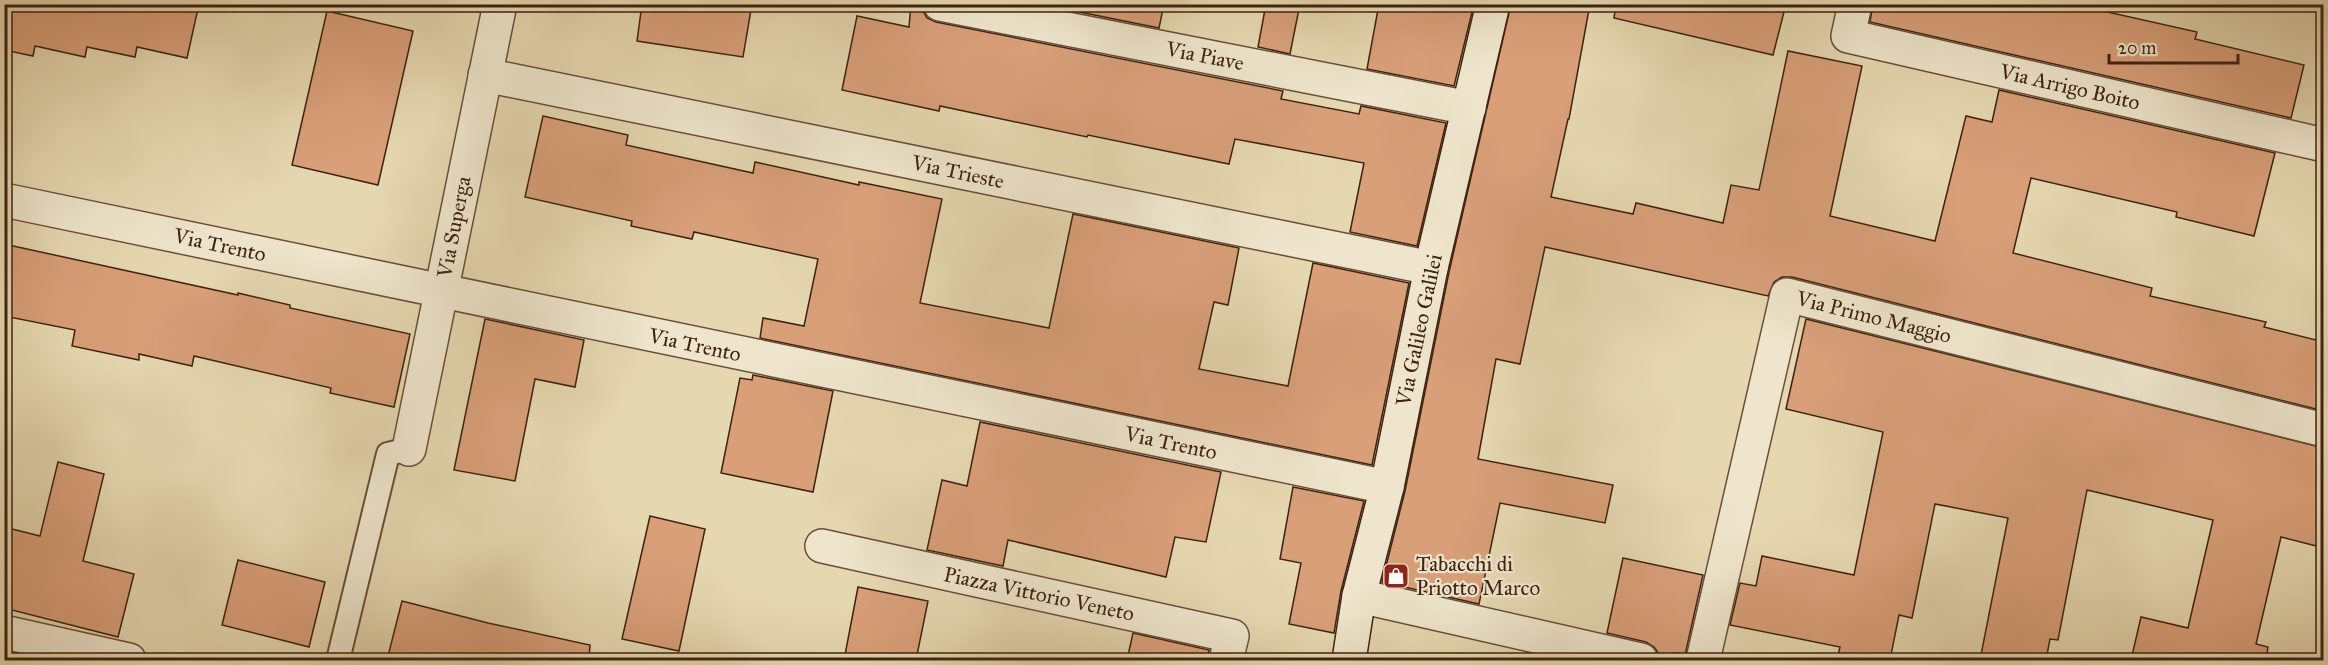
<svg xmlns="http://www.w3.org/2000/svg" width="2328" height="665" viewBox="0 0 2328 665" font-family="'IM FELL Great Primer',serif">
  <rect width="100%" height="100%" fill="#e5d7b0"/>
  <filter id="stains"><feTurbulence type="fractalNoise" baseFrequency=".00333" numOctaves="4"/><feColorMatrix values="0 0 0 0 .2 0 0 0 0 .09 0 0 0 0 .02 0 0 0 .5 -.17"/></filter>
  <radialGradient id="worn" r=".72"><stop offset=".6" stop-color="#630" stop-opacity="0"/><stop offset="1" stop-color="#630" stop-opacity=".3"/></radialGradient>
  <g fill="#d89f79" stroke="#3f2211" stroke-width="1.5">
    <path d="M4,4h195l-12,54 -50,-11 -2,10 -48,-10 -2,10 -50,-11 -2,10 -29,-6z"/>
    <path d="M642,4h110l-9,53 -106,-16z"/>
    <path d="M911,4h11l1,7 4,7 9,4 347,69 -2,8 78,15 2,-8 85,17 -29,123 -67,-14 14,-69 -129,-24 -6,25 -141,-29 -1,2 -147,-31 -1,5 -97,-21 15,-74 52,11z"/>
    <path d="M1040,4h124l-5,24z"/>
    <path d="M1266,4h34l-10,50 -32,-7z"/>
    <path d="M1379,4h95l-20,82 -87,-17z"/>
    <path d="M1511,4h79l-21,115h-1l-17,78 82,17 3,-11 87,20 8,-38 28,5 29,-139 74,15 -32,150 105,25 31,-125 26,6 7,-32 276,63 -21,83 -78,-19 1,-5 -146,-34 -18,75 139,35 -2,8 116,26 -2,5 60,15v69l-532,-134h-10l-8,5 -6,14 -223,-49 -25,117 -24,-5 -18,100 135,26 -8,38 -105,-20 -21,101 -97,-22 23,-91 44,-219z"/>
    <path d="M1616,4h170l-13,51 -159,-37z"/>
    <path d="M1873,4h199l125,28 -2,7 109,26 -13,53 -421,-96z"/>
    <path d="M327,11l86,20 -35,154 -86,-20z"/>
    <path d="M543,116l85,19 -2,10 127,28 2,-11 104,23v-3l83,17 -22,104 129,25 24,-114 166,34 -11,57 -14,-3 -15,67 89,17 25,-123 96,20 -37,182 -612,-127 3,-20 41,8 14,-67 -124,-27 -2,7 -61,-13 1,-5 -107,-24z"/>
    <path d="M4,244l234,51v-2l52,12v3l120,26 -16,73 -64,-14 1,-5 -137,-32 -2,10 -53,-12v6l-67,-14 3,-16 -71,-14z"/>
    <path d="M485,319l99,21 -9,47 -40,-8 -20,102 -61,-11z"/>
    <path d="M1806,319l518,129v100l-43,-11 -25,107 12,3 -2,13h-135l10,-43 47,11 25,-108 -126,-30 -29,150 -8,-1 -4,21h-66l28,-142 -73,-14 -23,114 -13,-3 -9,45h-53l3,-13 -110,-22 10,-42 16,3 6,-30 92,19 29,-143 -97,-23z"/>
    <path d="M753,375l80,16 -20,101 -92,-19 19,-95 12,2z"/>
    <path d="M980,422l241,50 -15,70 -31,-5 -9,40 -158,-37 -5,26 -76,-16 15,-70 25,6z"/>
    <path d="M58,462l46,12 -21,87 51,13 -16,63 -114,-29v-81l36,9z"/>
    <path d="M1293,487l71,14 -23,90 -7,42 -45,-9 12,-61 -21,-4z"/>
    <path d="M650,516l55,13 -26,122 -57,-12z"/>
    <path d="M1623,558l80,17 -18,80 -11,-2 -1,7h-14v-6l-5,-7 -8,-5 -39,-9z"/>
    <path d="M238,560l87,22 -16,65 -87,-22z"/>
    <path d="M858,587l70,14 -12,59h-72z"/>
    <path d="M402,601l86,22 102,22 -1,15h-202z"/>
    <path d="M1133,633l76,17 -1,10h-81z"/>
  </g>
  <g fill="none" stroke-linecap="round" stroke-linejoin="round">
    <g stroke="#684f39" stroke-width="26">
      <path id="lane" d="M338,660l50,-206 21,-5"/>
    </g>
    <g stroke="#684f39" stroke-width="36">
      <g id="street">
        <path d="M940,4l529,104"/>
        <path d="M1855,4l-7,32 476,109"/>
        <path d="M485,75l946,193"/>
        <path d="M4,200l1383,287"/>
        <path d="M409,449l91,-445"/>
        <path d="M822,546l410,90 -6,24"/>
        <path d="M1359,596l282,64"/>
        <path d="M4,632l125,28"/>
        <path d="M1703,660l84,-365 537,135"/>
      </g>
    </g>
    <g stroke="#3f2211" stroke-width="36">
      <path id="secondary" d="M1349,660l10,-64 28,-109 44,-219 62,-264"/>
    </g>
    <use href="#lane" stroke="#eee5cc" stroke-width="22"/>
    <use href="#street" stroke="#eee5cc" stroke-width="33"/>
    <use href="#secondary" stroke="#eee5cc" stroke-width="33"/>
  </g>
  <defs>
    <g id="shop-square" transform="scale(1.35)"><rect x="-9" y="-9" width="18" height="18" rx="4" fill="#8f2418" stroke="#eee5cc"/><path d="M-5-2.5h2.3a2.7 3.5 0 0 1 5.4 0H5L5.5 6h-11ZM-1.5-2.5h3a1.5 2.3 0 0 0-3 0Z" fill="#fff"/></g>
  </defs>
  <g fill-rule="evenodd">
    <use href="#shop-square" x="1396" y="576"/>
  </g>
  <g text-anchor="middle" stroke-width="4.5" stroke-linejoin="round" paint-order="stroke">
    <g font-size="21" fill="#3f2211" stroke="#eee5cc">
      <text transform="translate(1205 56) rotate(11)" y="7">Via Piave</text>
      <text transform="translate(2070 87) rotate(13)" y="7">Via Arrigo Boito</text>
      <text transform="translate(958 172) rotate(12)" y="7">Via Trieste</text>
      <text transform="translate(454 227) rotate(-79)" y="7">Via Superga</text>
      <text transform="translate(220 245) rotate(12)" y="7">Via Trento</text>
      <text transform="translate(1874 317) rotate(14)" y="7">Via Primo Maggio</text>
      <text transform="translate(1419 330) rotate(-78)" y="7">Via Galileo Galilei</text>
      <text transform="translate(695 345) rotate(12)" y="7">Via Trento</text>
      <text transform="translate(1171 443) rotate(12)" y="7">Via Trento</text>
      <text transform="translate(1039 594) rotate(12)" y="7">Piazza Vittorio Veneto</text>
    </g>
    <g font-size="21" fill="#3f2211" stroke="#eee5cc" text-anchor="start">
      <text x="1416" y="571">Tabacchi di<tspan x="1416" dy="24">Priotto Marco</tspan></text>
    </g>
  </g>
  <rect width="2328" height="665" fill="none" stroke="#e5d7b0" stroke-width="24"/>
  <rect x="6" y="6" width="2316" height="653" fill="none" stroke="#3f2211" stroke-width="3"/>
  <rect x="12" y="12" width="2304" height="641" fill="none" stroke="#3f2211" stroke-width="1.5"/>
  <path d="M2109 54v9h129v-9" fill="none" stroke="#3f2211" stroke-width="3"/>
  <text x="2118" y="54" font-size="18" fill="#3f2211" stroke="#eee5cc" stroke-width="4.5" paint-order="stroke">20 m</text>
  <rect width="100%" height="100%" filter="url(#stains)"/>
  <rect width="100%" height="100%" fill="url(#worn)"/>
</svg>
